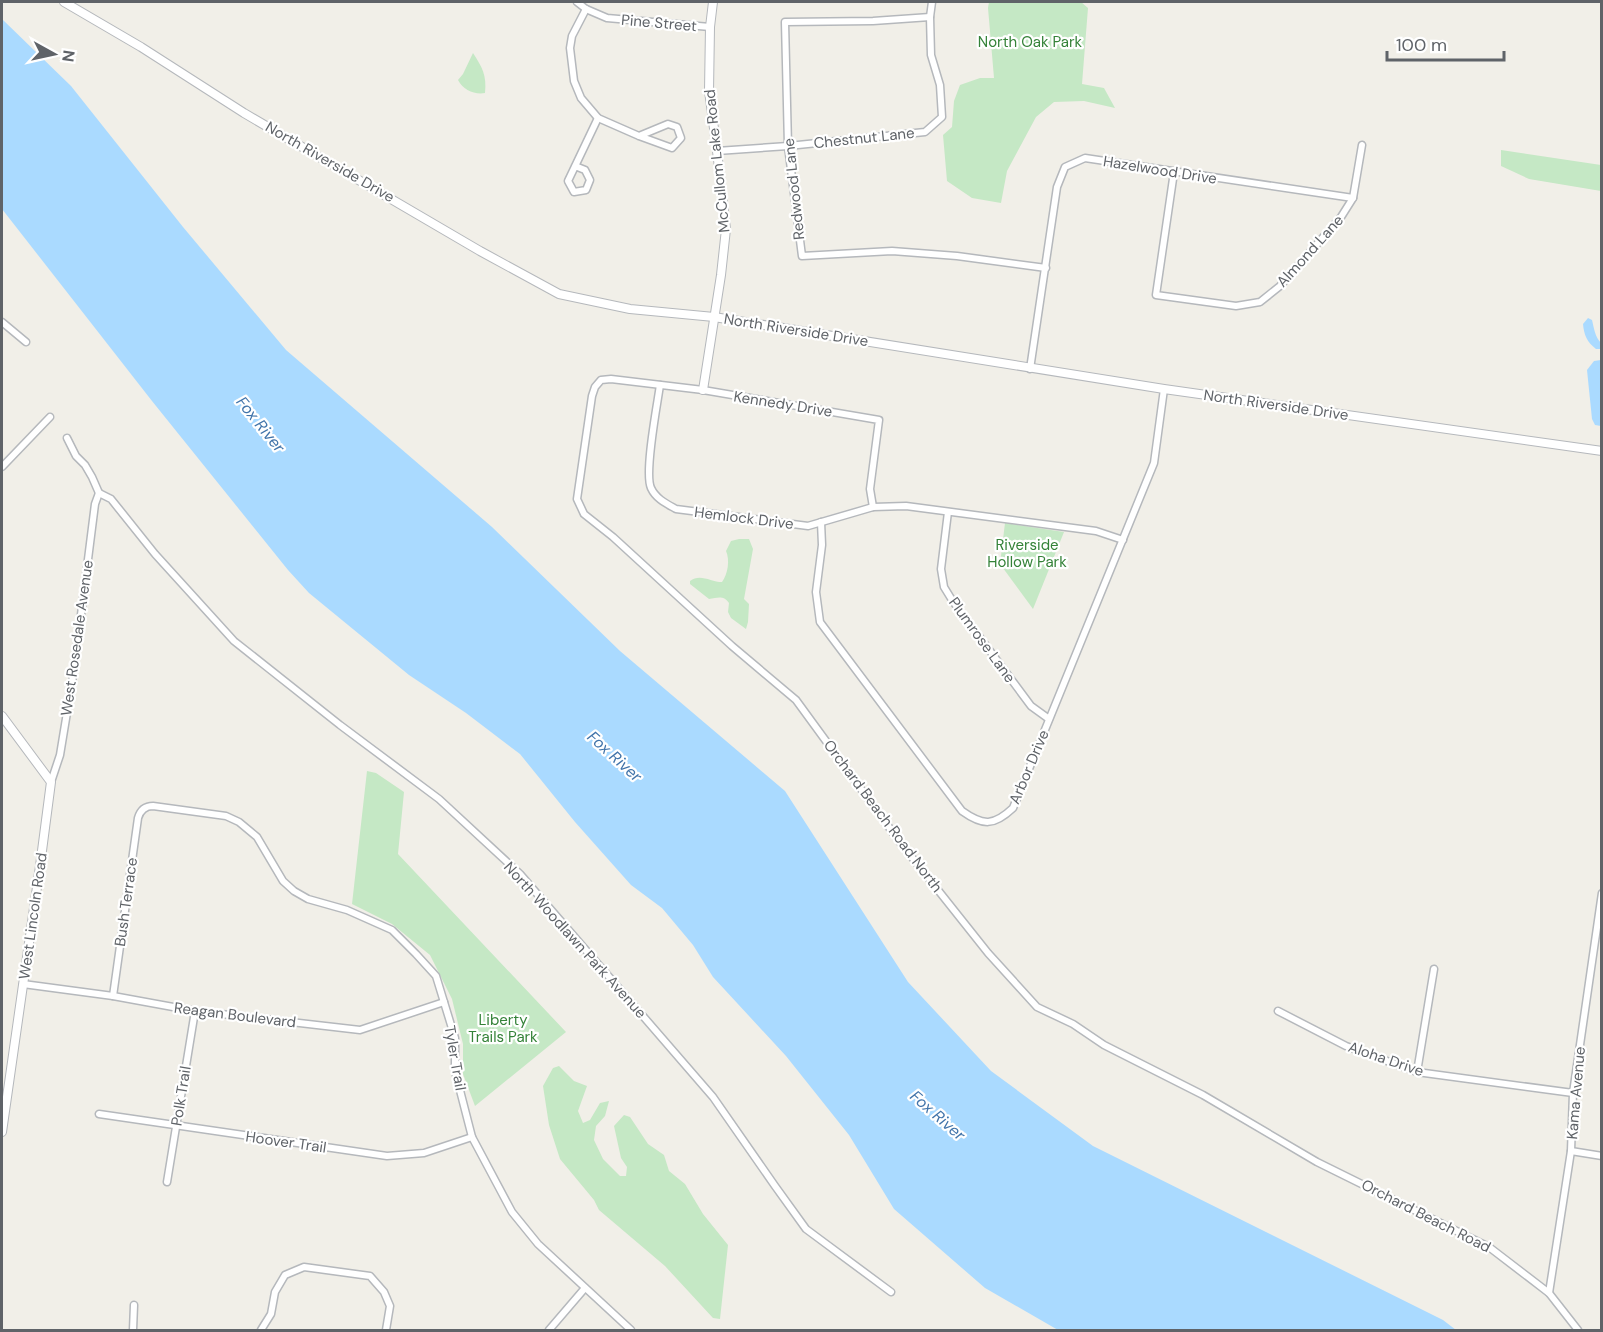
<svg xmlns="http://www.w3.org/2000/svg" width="1603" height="1332" viewBox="0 0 1603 1332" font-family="'DM Sans',sans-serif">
  <rect width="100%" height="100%" fill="#f1efe8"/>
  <g fill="#c5e8c5">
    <path d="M989,2h92l7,6 -6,76 22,4 11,20 -31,-7 -30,1 -18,15 -29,54 -6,32 -29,-5 -25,-17 -4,-46 9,-8 2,-26 6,-16 20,-7h14l-6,-70z"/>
    <path d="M473,53c9,14 14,22 12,40 -10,2 -22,-3 -27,-13l5,-6z"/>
    <path d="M1501,150l100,15v26l-72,-12 -28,-13z"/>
    <path d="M1005,523l59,9 -31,77 -33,-45z"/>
    <path d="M739,539h10l4,10 -9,50 5,5 -1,18 -2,7 -15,-11 -3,-6 1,-9c-6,-8 -11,-5 -20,-4l-19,-15v-3c10,-8 21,1 32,1 6,-8 8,-22 4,-31l5,-10z"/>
    <path d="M367,771l9,2 28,19 -6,62 168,178 -91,74 -12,-32v-30l-11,-45 -22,-44 -38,-31 -40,-20z"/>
    <path d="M559,1066l15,15 13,5 -9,25 5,12 7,-3 10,-17 9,-2 -4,15 -9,10 -2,14 9,19 17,17h6l1,-9 -6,-9 -7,-32 10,-11 6,2 18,27 16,11 5,16 16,13 18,30 25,31 -8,74 -7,-1 -48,-52 -66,-56 -5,-10 -34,-41 -11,-34 -6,-39 10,-18z"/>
  </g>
  <g fill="#aadaff">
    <path d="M2,19l69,67 112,141 103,123 206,177 128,124 165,140 123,191 83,89 102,75 350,174 13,10h-398l-73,-42 -91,-79 -45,-74 -63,-79 -73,-79 -20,-32 -31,-37 -31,-23 -56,-63 -55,-68 -54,-41 -57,-38 -100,-82 -21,-23 -136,-169 -150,-192z"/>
    <path d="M1588,318l4,2c2,8 3,17 9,23v6h-5c-9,-7 -12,-14 -13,-25z"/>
    <path d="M1601,360h1l-1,66 -6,-1 -3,-6 -5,-49 7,-9z"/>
  </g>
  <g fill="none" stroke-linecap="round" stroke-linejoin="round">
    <g stroke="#b5b8bc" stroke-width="9">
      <g id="minor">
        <path d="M577,2l9,7 21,9 103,9"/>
        <path d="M586,9l-14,27 -2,12 4,33 7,17 17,20 41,18 33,12 9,-10 -4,-11 -9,-3 -29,12"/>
        <path d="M930,17l-57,4 -88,1 3,124 14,110 90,-5 65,5 89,12"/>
        <path d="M717,151l71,-5 137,-14 17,-15 -2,-32 -9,-30 -1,-38 2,-15"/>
        <path d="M575,166l10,4 5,10 -4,10 -12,2 -6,-11 30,-63"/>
        <path d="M1174,172l-18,123 80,11 24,-4 20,-16 61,-69 12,-19 9,-53"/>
        <path d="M2,322l24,20"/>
        <path d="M1030,369l27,-182 8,-20 20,-9 268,40"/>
        <path d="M660,385c-3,21 -16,88 -9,103 5,11 16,16 25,21l132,17 65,-19 33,-1 190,25 27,9"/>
        <path d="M67,438l9,18 9,9 7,12 7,16"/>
        <path d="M2,467l48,-50"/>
        <path d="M99,493l12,6 44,55 79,87 106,84 99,74 81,75 193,223 62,89 31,43 85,63"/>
        <path d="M873,507l-3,-18 9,-69 -176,-30 -92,-11 -10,1 -6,7 -3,9 -15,103 7,15 29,23 119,109 64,54 103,141 89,112 49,54 36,17 31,21 99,50 114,67 172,85 60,46 29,37"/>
        <path d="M948,512l-7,57 3,18 8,13 79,106 18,13"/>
        <path d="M821,522l1,23 -6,47 4,30 142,189c21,15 32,15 51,-3l141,-345 10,-74"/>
        <path d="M51,782l9,-27 14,-85 21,-166 4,-11"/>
        <path d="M23,984l90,12 82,15 165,19 84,-28"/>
        <path d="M113,996l25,-178c2,-7 6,-12 15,-12l73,10 13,6 18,15 26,44 11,10 14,8 39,11 45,20 24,24 20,22 19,62v33l17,66 40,75 26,32 93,86"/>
        <path d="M1278,1011l68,35 71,26 156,21"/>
        <path d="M1417,1072l17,-103"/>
        <path d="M99,1114l288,42 37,-3 48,-16"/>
        <path d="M1571,1151l31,5"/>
        <path d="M167,1182l28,-171"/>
        <path d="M1549,1293l22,-142 2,-58 29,-200"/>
        <path d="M133,1330l1,-25"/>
        <path d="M261,1330l10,-16 4,-22 10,-17 19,-8 66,9 14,16 6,14 -4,24"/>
        <path d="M549,1330l36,-42"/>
      </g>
    </g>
    <g stroke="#b5b8bc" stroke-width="10">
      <g id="tertiary">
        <path d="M64,2l77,45 103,66 236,138 79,43 71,15 84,8 450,72 438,62"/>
        <path d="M703,390l18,-115 5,-46 -9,-78 -8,-60 1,-64 3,-25"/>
        <path d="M2,716l49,66 -11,84 -38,266"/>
      </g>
    </g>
    <use href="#minor" stroke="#fff" stroke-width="6"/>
    <use href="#tertiary" stroke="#fff" stroke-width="8"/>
  </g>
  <g text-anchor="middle" stroke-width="4.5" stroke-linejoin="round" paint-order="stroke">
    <g font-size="15" fill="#5f6368" stroke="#fff">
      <text transform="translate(659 23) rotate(5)" y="5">Pine Street</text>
      <text transform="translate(864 138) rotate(-6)" y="5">Chestnut Lane</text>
      <text transform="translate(717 161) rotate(-96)" y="5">McCullom Lake Road</text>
      <text transform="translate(330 162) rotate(30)" y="5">North Riverside Drive</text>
      <text transform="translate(1160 170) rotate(9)" y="5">Hazelwood Drive</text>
      <text transform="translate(794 189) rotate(-96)" y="5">Redwood Lane</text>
      <text transform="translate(1310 251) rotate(-48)" y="5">Almond Lane</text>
      <text transform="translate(796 330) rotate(9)" y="5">North Riverside Drive</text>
      <text transform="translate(783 404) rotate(9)" y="5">Kennedy Drive</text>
      <text transform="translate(1276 405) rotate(8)" y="5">North Riverside Drive</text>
      <text transform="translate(744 518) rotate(7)" y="5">Hemlock Drive</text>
      <text transform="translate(77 638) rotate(-82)" y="5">West Rosedale Avenue</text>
      <text transform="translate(982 640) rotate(54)" y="5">Plumrose Lane</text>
      <text transform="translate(1029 767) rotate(-67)" y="5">Arbor Drive</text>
      <text transform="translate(883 816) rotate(53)" y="5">Orchard Beach Road North</text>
      <text transform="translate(126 902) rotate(-82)" y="5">Bush Terrace</text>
      <text transform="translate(33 916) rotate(-82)" y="5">West Lincoln Road</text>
      <text transform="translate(575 940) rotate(48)" y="5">North Woodlawn Park Avenue</text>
      <text transform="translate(235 1015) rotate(7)" y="5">Reagan Boulevard</text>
      <text transform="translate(455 1058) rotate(80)" y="5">Tyler Trail</text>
      <text transform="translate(1386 1059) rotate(19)" y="5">Aloha Drive</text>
      <text transform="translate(1576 1093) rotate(-85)" y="5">Kama Avenue</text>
      <text transform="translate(181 1096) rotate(-81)" y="5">Polk Trail</text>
      <text transform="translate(286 1142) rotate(8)" y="5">Hoover Trail</text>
      <text transform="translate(1426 1216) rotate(27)" y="5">Orchard Beach Road</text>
    </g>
    <g font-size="15" fill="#348238" stroke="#fff">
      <text x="1030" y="47">North Oak Park</text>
      <text x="1027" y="550">Riverside<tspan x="1027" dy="17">Hollow Park</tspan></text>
      <text x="503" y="1025">Liberty<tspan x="503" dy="17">Trails Park</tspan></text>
    </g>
    <g font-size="16" font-style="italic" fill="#4174aa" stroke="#fff">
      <text transform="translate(261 424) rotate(51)" y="6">Fox River</text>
      <text transform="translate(615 756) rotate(42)" y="6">Fox River</text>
      <text transform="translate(938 1115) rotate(41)" y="6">Fox River</text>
    </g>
  </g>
  <rect width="1603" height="1332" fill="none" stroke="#5f6368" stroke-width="6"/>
  <g transform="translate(54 54) rotate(98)" stroke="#ffffff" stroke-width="4.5" paint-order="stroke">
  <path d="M0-4.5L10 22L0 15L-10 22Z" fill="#5f6368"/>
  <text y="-9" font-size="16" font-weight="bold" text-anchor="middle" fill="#5f6368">N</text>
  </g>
  <path d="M1387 51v9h117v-9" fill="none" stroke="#5f6368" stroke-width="3"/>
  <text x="1396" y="51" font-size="18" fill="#5f6368" stroke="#ffffff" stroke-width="4.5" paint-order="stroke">100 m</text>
</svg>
